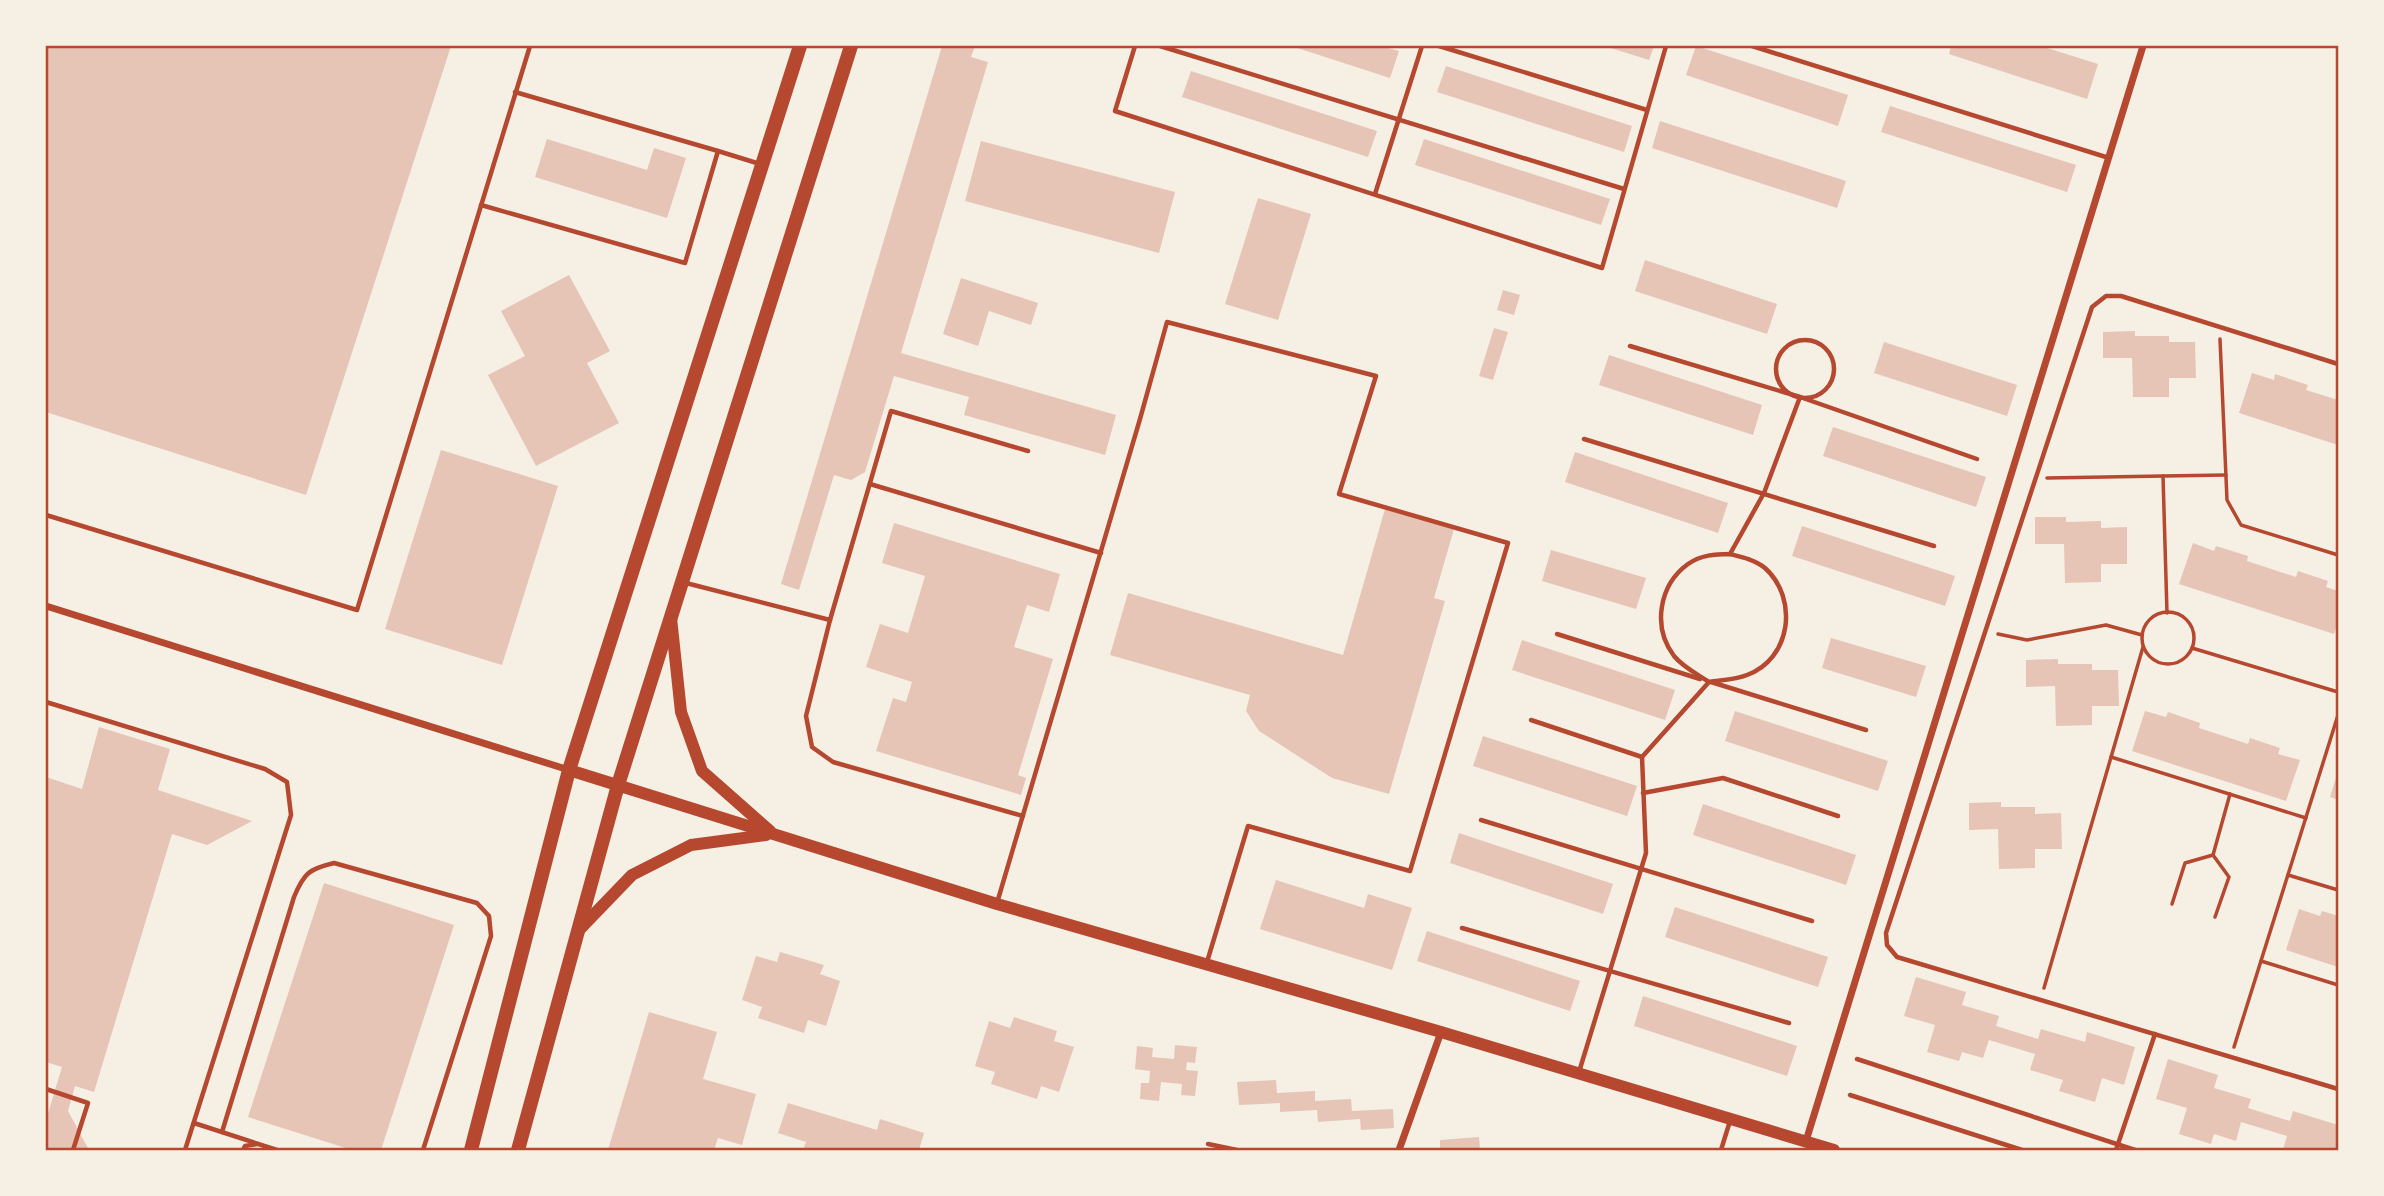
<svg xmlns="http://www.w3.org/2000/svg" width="2384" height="1196" viewBox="0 0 2384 1196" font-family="Jost,sans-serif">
  <rect width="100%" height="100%" fill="#f6efe4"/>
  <g fill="#e6c5b7">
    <path d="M46,46h405l-145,449 -260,-83z"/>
    <path d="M942,46h33l-4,11 17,5 -87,291 215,62 -11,40 -141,-40 5,-18 -75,-21 -29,96 -14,8 -17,-5 -35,115 -18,-6z"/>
    <path d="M1291,46h90l18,5 -9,27z"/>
    <path d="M1604,46h50l-5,14z"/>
    <path d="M1696,46l152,49 -10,31 -152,-51z"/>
    <path d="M1951,46h90l57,18 -11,35 -138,-45z"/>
    <path d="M1446,66l186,60 -8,26 -187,-60z"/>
    <path d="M1191,71l186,60 -9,26 -186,-60z"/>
    <path d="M1890,106l186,59 -9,27 -186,-60z"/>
    <path d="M1660,121l186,60 -9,27 -185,-60z"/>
    <path d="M547,139l100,31 7,-22 32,10 -19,60 -132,-41z"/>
    <path d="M1424,139l186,60 -9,26 -186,-60z"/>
    <path d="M981,141l194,51 -16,61 -194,-52z"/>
    <path d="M1258,198l53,16 -33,106 -53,-16z"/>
    <path d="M1645,260l132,44 -10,30 -132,-43z"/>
    <path d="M569,275l41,76 -23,12 32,60 -83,43 -48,-91 37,-19 -24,-45z"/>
    <path d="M961,278l77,25 -7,22 -42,-14 -11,35 -35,-12z"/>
    <path d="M1503,290l17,5 -6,20 -17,-5z"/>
    <path d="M1494,328l14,4 -15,48 -14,-4z"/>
    <path d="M2135,331v5h34v6h26l1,36h-27v19h-36l-1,-39h-29v-26z"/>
    <path d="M1884,342l133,43 -10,31 -133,-43z"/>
    <path d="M1609,355l153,50 -9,30 -154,-50z"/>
    <path d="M2252,373l22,7 1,-6 33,11 -2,5 32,10v45l-99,-32z"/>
    <path d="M1833,427l153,50 -10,30 -153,-51z"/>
    <path d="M441,450l117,36 -56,179 -117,-36z"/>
    <path d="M1575,452l153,51 -10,30 -153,-51z"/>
    <path d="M1385,509l69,20 -20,69 11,3 -56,193 -57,-16 -73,-47 -13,-20 4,-16 -140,-40 18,-62 215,62z"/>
    <path d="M2035,517h31v5l35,-1v7l26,-1v37h-26v18l-36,1 -1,-39h-29z"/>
    <path d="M894,523l166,51 -11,38 -22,-7 -13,42 39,12 -35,116 8,3 -5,17 -145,-44 17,-53 13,4 6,-20 -46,-15 14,-43 28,9 17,-57 -43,-13z"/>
    <path d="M1802,526l153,50 -10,30 -153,-50z"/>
    <path d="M2193,543l21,8 2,-5 32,10 -1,5 49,16 2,-6 30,10 -2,6 12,4v31l-4,12 -155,-50z"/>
    <path d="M1551,550l95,28 -10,31 -94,-28z"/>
    <path d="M1831,638l95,28 -10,31 -94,-29z"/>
    <path d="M1522,640l153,50 -10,30 -153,-50z"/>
    <path d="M2058,659v5h34v6h26l1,36h-27v19l-36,1 -1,-40 -29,1v-27z"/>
    <path d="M1735,711l153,50 -10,30 -153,-50z"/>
    <path d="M2145,711l21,6 2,-5 32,11 -1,5 49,16 2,-6 30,10 -2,6 22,6 -14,41 -154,-50z"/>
    <path d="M99,727l71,22 -12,41 94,31 -45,24 -35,-11 -78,258 -19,-6 -7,25 21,39h-43v-30l16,-53 -16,-5v-285l36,12z"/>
    <path d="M1483,736l154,50 -10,30 -154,-50z"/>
    <path d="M2338,771v29l-8,-3z"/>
    <path d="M2001,802v5h34v7l26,-1 1,36h-27v19l-36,1 -1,-40 -29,1v-27z"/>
    <path d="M1703,804l153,51 -10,30 -153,-50z"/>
    <path d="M1459,833l154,51 -10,30 -153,-51z"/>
    <path d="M1276,880l88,28 4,-14 44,14 -20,62 -132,-41z"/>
    <path d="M324,883l130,42 -73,225h-29l-104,-33z"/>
    <path d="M1675,907l153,50 -10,30 -153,-50z"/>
    <path d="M2299,909l21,7 2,-5 16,5v51l-52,-17z"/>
    <path d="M1427,931l153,50 -10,30 -153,-50z"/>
    <path d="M780,952l44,13 -4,9 20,7 -14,45 -18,-6 -4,13 -46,-15 4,-11 -20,-7 14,-44 21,6z"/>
    <path d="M1916,977l50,15 -4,13 37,11 -3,10 42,13 3,-10 44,13 2,-10 48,15 -11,38 -22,-7 -7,24 -36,-11 4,-11 -33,-10 5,-16 -46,-14 -6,18 -21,-6 -3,9 -32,-9 8,-27 -31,-9z"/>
    <path d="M1643,996l154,50 -10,30 -153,-50z"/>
    <path d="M649,1012l68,20 -14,47 53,15 -14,51 -24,-7 -4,12h-106z"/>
    <path d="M1014,1017l43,14 -3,10 20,6 -15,45 -18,-6 -4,13 -46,-15 4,-12 -20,-6 14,-45 21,7z"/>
    <path d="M1175,1045l22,2 -2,16 -8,-1 -1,8 12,1 -3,25 -14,-1 1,-11 -21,-2 -2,19 -19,-2 1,-16h8l1,-12 -15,-2 2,-23 16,2 -1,9 22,2z"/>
    <path d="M2168,1059l50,16 -4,13 37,11 -3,9 42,13 3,-10 45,14v25h-55l4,-14 -46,-14 -5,19 -22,-7 -3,10 -32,-10 8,-26 -31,-9z"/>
    <path d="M1276,1080l1,13 38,-2v10l36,-2 1,12 41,-2 1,19 -33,2 -1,-11 -42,3 -1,-12 -37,2v-9l-41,2 -2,-23z"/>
    <path d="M788,1103l89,27 3,-11 44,14 -5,17h-116l3,-8 -28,-9z"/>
    <path d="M1479,1137l1,13h-40v-10z"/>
  </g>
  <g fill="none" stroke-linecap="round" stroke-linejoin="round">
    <g stroke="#b5482f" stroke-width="3.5">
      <path d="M2220,339l7,161 14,25 97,30"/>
      <path d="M2047,478l116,-2"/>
      <circle cx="2168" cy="638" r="26"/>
      <path d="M2167,613l-4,-137 63,-1"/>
      <path d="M1998,634l29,6 79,-15 36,10"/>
      <path d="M2192,648l146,44"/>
      <path d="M2111,757l195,61"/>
      <path d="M2213,855l17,-61"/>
      <path d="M2288,875l50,15"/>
      <path d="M2172,904l13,-41 28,-8 16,22 -14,40"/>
      <path d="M2261,961l77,24"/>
      <path d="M2044,988l99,-341"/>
      <path d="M2234,1047l104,-332"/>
    </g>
    <g stroke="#b5482f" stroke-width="4.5">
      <path d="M1135,46l-20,65 487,157 64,-222"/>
      <path d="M1160,46l464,143"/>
      <path d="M1439,46l208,64"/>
      <path d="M1752,46l357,112"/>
      <path d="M718,151l42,13"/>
      <path d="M1375,194l47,-148"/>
      <path d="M481,205l204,58 33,-112 -203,-59"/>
      <circle cx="1805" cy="369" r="29"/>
      <path d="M1630,346l170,51 177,62"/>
      <path d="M2338,364l-217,-68h-15l-14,11 -206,626 1,12 10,12 441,132"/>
      <path d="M1584,439l350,107"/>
      <path d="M870,484l231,69"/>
      <path d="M46,515l311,95 173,-564"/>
      <path d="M1730,554c12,3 25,6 35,14 34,31 26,91 -18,107 -12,5 -26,5 -38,7 -12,-8 -26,-15 -35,-26 -22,-29 -15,-71 14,-92 13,-9 27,-10 42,-10z"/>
      <path d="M1730,554l34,-61 36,-96"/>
      <path d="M686,583l144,37 -24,96 6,31 21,15 190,54"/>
      <path d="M830,620l61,-209 137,40"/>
      <path d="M1557,634l143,45"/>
      <path d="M1711,682l155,48"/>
      <path d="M46,702l219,67 22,13 4,33 -106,335"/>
      <path d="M1531,720l111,37"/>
      <path d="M1643,793l80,-15 115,38"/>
      <path d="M1481,820l331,101"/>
      <path d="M997,903l143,-484 27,-97 209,54 -37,118 169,49 -98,328 -162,-45 -41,136"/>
      <path d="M1462,928l327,95"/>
      <path d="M1857,1059l278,91"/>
      <path d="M1579,1072l67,-219 -4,-96 67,-75"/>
      <path d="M46,1089l42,14 -15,47"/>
      <path d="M1850,1095l172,55"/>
      <path d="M194,1123l83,27"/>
      <path d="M222,1132l72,-235c10,-24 15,-28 40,-34l143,40 12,13 2,20 -68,214"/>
      <path d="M1208,1144l29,6"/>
      <path d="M243,1150l2,-4 12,-2"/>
      <path d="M1721,1150l9,-29"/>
      <path d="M2116,1150l39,-116"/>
    </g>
    <g stroke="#b5482f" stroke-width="7">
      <path d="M46,606l523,164"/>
      <path d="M1806,1141l337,-1095"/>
      <path d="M1399,1150l42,-118"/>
    </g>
    <g stroke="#b5482f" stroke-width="12">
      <path d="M671,618l10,94 21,59 68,60"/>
      <path d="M569,770l428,134 444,128 393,118"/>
      <path d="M578,931l54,-56 59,-30 75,-10"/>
    </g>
    <g stroke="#b5482f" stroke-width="14">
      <path d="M471,1150l98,-380 231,-724"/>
      <path d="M518,1150l100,-365 233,-739"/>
    </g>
  </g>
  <rect width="2384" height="1196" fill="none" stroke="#f6efe4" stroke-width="94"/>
  <rect x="47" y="47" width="2290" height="1102" fill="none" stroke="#b5482f" stroke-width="2.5"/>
</svg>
